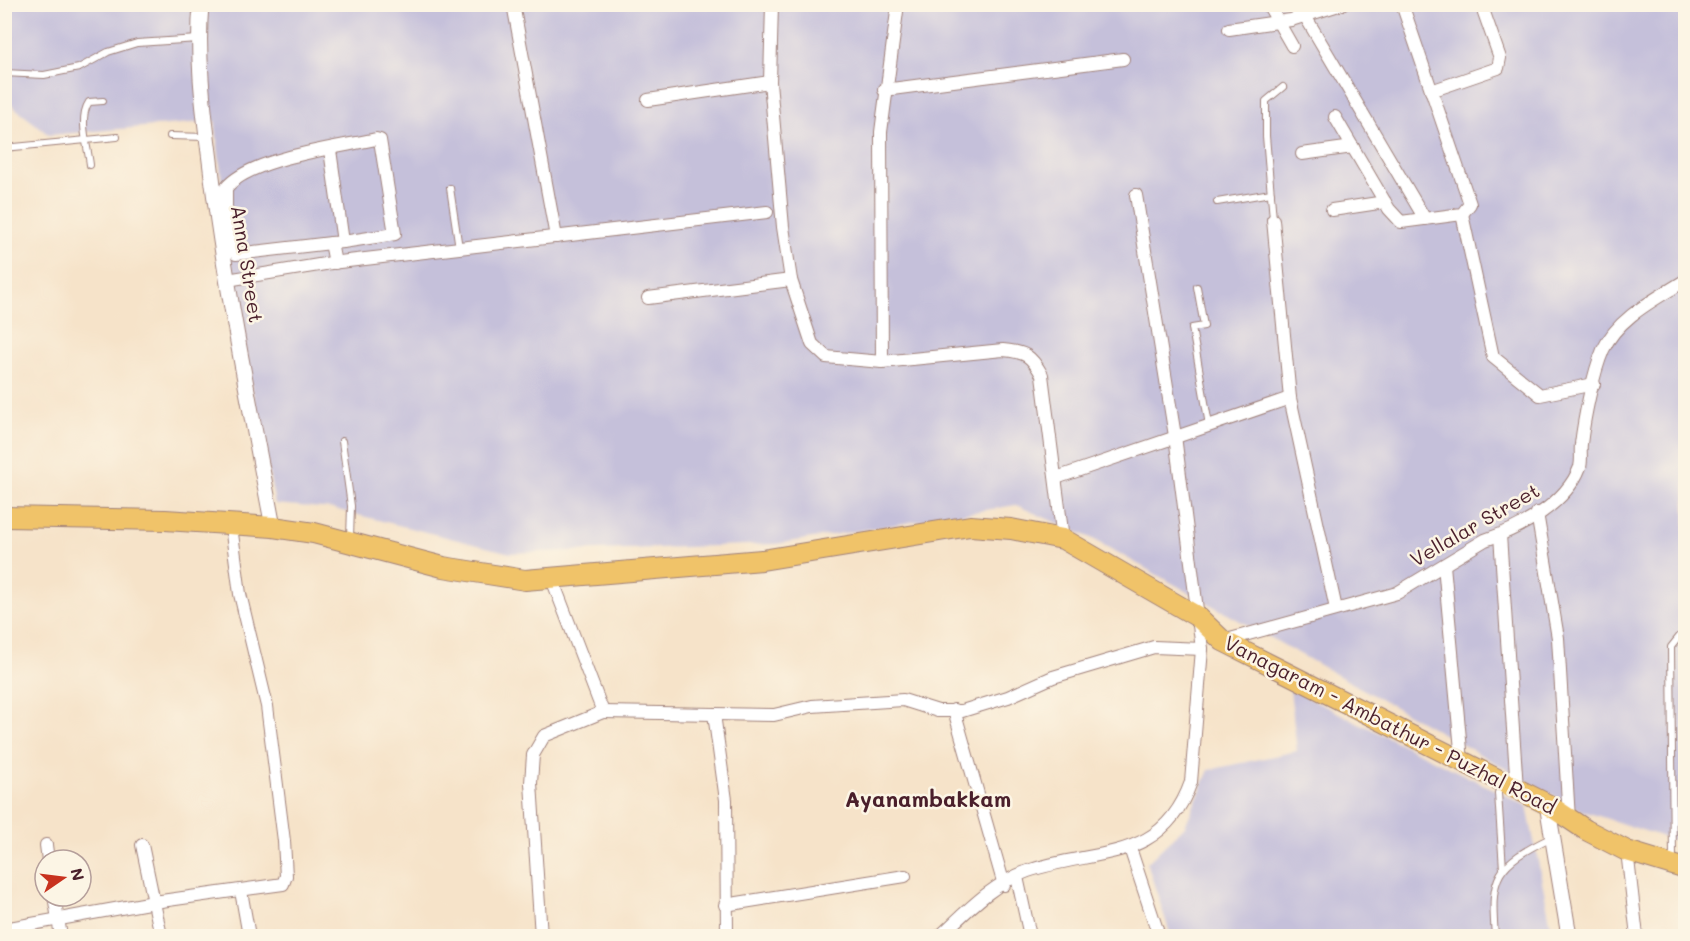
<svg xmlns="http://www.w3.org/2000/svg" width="1690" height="941" viewBox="0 0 1690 941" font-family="Mali,sans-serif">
  <rect width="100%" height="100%" fill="#fcf5e5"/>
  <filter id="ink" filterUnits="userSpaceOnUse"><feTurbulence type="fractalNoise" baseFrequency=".0167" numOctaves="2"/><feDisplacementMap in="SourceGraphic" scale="12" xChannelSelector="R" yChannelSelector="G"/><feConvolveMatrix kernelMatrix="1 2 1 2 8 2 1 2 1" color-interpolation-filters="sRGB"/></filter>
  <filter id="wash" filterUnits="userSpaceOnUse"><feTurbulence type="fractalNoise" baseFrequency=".008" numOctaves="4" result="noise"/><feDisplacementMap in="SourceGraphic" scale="24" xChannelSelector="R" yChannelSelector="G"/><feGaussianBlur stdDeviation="1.35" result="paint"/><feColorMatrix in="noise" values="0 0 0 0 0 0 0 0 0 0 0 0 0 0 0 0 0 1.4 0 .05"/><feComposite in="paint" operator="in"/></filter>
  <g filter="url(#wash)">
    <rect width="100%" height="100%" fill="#f6e3c9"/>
    <g fill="#c5c0da">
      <path d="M4,5h1681v839l-105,-34 -489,-272 -75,-33 -240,39 -266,9 -176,-44 -59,-5 -39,-196 -21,-187 -166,14 -44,-35z"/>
      <path d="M1290,689l237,117 26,130h-382l-24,-73 38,-37 24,-56 88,-19z"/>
    </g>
  </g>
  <g filter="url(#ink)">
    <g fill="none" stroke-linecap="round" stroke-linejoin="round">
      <g stroke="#a0817a" stroke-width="8">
        <g id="service">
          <path d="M4,73l40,2 35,-7 29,-16 29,-9 61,-4"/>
          <path d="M170,136l36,1"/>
          <path d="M4,148l113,-11"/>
          <path d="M90,165c-2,-18 -12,-47 -1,-63l14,-1"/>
          <path d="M450,188l9,60"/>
          <path d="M1217,202l54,-9"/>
          <path d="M4,206l4,29"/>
          <path d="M1273,219l-7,-83v-35l17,-14"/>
          <path d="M1197,287l7,39 -12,2 17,97"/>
          <path d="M342,441l9,65 -1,32"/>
          <path d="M1498,793l5,76"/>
          <path d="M1673,860l-2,-213 8,-10 7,-3"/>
          <path d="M1495,936c-5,-61 0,-71 57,-99"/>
        </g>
      </g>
      <g stroke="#a0817a" stroke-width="14">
        <g id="minor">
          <path d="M513,4l43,233"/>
          <path d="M772,4l-2,78 13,145 8,53 21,64 14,13 56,5 121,-12c22,2 28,5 39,25l21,164"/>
          <path d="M1268,4l24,42"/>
          <path d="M1298,4l127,215"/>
          <path d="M1229,29l62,-9 51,-16"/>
          <path d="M884,90l239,-31"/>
          <path d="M1431,91l67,-23 2,-10 -19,-54"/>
          <path d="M648,100l122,-18"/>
          <path d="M1335,117l54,92 12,13 61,-8 8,-10 -68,-200"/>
          <path d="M330,150l13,92 -12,1 4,20"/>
          <path d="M1302,154l51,-7"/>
          <path d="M1332,210l53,-8"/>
          <path d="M1462,214l31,143 47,38 54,-11"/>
          <path d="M1273,220l17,178"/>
          <path d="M331,243l-95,11 -10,-46v-20c24,-30 110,-40 150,-49l4,1 15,94 -52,8"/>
          <path d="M227,280l104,-17 436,-51"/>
          <path d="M648,298l143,-18"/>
          <path d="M882,362l-1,-230 17,-128"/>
          <path d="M1056,478l234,-80 46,211"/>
          <path d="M1537,513l21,125 11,181"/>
          <path d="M1500,535l17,254"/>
          <path d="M1444,565l18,196"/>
          <path d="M1223,641l174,-48 88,-53c36,-12 81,-36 95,-73 2,-7 0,-16 1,-23 3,-25 12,-71 22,-94 15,-33 53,-51 83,-70"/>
          <path d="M954,710l50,175"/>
          <path d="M603,712l171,3 38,-9 91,-6 35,11h24l46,-14 45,-20 101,-30 48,2"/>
          <path d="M714,714l12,86 1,136"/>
          <path d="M46,845l2,15"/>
          <path d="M142,845l19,91"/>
          <path d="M1130,848l29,88"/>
          <path d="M1627,851l10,85"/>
          <path d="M1017,877l13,59"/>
          <path d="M241,891l8,45"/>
          <path d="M54,896l7,40"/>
          <path d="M725,905l180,-29"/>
          <path d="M4,929l150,-27 129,-18 3,-8 -2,-35 -17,-135 -27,-112 -9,-68"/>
          <path d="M541,936l-10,-153 2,-28 11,-19 59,-24 -51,-133"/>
          <path d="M940,936c26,-24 53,-53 88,-65 68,-23 134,-7 163,-89l11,-133 -27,-213 -39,-241"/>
        </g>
      </g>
      <g stroke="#a0817a" stroke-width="17">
        <g id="tertiary">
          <path d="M201,4c-5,59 4,115 11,173 15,117 39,234 61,350"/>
          <path d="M1547,804l22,132"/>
        </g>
      </g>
      <g stroke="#a0817a" stroke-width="22">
        <path id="primary" d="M4,517l161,3 108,7 41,6 129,34 82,13 237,-20 208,-34 41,3 52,10 135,78 25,24 324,163 39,26 41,21 59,18"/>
      </g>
      <use href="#service" stroke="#fff" stroke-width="6"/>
      <use href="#minor" stroke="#fff" stroke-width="12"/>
      <use href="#tertiary" stroke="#fff" stroke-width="15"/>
      <use href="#primary" stroke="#f0c369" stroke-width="20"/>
    </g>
  </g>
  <g text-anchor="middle" stroke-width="5" stroke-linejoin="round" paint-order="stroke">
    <g font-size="20" fill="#4a1f2b" stroke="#fcf5e5">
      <text transform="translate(247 264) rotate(81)" y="7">Anna Street</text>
      <text transform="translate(1475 525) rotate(-30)" y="7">Vellalar Street</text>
      <text transform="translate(1390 725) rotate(27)" y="7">Vanagaram - Ambathur - Puzhal Road</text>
    </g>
    <g font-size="22" font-weight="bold" fill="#4a1f2b" stroke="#fcf5e5">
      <text x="928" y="807">Ayanambakkam</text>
    </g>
  </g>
  <rect width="1690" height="941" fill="none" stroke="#fcf5e5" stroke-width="24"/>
  <g transform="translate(63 878) rotate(76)"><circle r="28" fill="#fcf5e5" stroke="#b59f9b" stroke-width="1.5"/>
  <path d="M0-4.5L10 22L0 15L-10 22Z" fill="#c8321e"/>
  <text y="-9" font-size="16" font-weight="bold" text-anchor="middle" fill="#4a1f2b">N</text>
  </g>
</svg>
